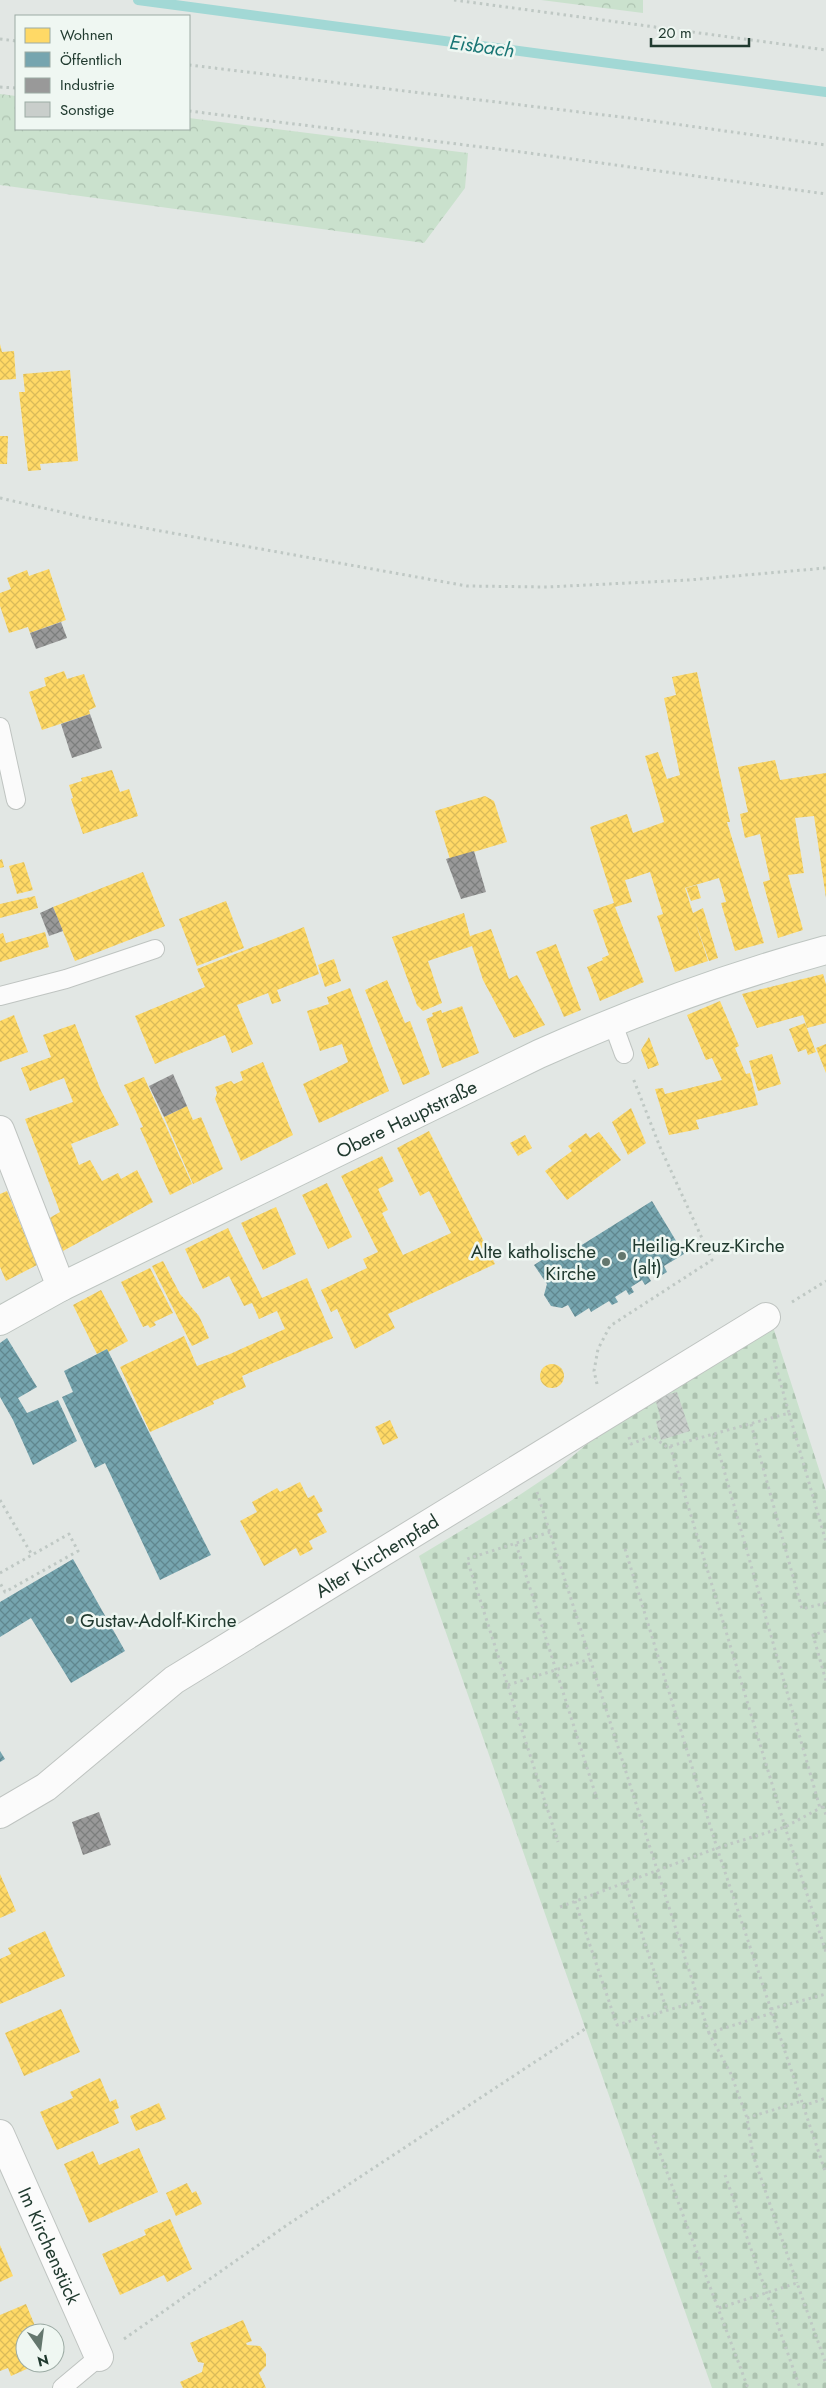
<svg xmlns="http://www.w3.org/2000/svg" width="826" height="2388" viewBox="0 0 826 2388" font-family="Jost,sans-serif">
  <defs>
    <pattern id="forest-crowns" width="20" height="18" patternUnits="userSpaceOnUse" patternTransform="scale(1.25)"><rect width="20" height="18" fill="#cae1cd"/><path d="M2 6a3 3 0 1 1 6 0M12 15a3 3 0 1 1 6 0" fill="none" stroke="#adc2b0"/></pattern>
    <pattern id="cemetery-stones" width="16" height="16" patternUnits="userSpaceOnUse" patternTransform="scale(1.25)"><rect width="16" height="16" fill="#cae1cd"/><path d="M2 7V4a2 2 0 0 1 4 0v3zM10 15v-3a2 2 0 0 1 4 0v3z" fill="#adc2b0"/></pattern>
    <pattern id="homes-cross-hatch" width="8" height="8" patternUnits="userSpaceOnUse" patternTransform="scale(1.25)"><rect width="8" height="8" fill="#ffd966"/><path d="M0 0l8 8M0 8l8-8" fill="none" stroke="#dabb59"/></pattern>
    <pattern id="public-cross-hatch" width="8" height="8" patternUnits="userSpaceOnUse" patternTransform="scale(1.25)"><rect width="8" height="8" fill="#76a5af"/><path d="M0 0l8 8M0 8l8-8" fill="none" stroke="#60878f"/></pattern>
    <pattern id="industry-cross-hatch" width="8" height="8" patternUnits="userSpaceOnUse" patternTransform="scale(1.25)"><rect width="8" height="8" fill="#999"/><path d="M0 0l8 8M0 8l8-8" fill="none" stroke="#7c7e7d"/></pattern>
    <pattern id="building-cross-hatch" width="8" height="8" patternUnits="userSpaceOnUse" patternTransform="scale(1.25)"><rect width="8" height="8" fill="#c9cecb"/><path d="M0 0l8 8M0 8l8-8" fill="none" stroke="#acb2af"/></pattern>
  </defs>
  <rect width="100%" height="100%" fill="#e2e7e4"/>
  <g fill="url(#forest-crowns)">
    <path d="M541,0h102v13z"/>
    <path d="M0,94l16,2v33h173v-11l279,35 -3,35 -41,55 -424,-58z"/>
  </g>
  <path fill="url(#cemetery-stones)" d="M773,1327l53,164v897h-114l-293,-832 90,-54 45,-30 40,-34z"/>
  <g fill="url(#homes-cross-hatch)">
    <path d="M0,344l2,8 12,-1 2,28 -16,1z"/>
    <path d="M70,370l8,91 -38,3 1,6 -13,1 -9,-79h6l-2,-18z"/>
    <path d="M0,436h8l-1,28h-7z"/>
    <path d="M49,569l17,51 -36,13 -2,-6 -19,6 -9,-27v-13l11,-4 -4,-11 20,-8 2,6z"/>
    <path d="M64,671l3,8 17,-5 12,33 -7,3 1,4 -48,16 -13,-38 17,-6 -2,-8z"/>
    <path d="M697,672l33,150h-3l37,121 -29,8 -14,-48 5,-1 -7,-24 -34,10 8,25 10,-5 15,50 -9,3 -14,-40 13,40 -33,11 -18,-56 6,-2 -13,-42 -21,7 -4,1 7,22 -17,5 29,75 -44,19 -13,-34 16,-7 -1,-2 7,-3 -16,-45 21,-7 -24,-76 37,-13 6,19 31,-11 -19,-66 13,-4 9,27 13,-4 -16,-77 12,-3 -4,-18z"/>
    <path d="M775,760l5,20 46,-7v125l-12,-82 -19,2 9,55 -16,2 15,55 -25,8 -15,-56 7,-2 -10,-46 -15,4 -5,-24 8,-2 -10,-45z"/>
    <path d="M112,770l8,22 9,-3 9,27 -55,18 -12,-35 2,-1 -4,-13 13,-4 -1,-3z"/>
    <path d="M485,796l9,5 13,41 -57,17 -15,-48z"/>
    <path d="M2,859l2,8 -4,1v-8z"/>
    <path d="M24,862l9,28 -16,4 -8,-28z"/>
    <path d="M143,872l22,54 -90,35 -22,-54z"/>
    <path d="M697,885l4,13 -10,3 -5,-13z"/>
    <path d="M35,896l3,12 -38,10v-14z"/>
    <path d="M226,901l18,47 -47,18 -18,-47z"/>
    <path d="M464,913l6,23 21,-7 18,50 8,-4 28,50 -31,13 -31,-58 -11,-34 -44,15 14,42 -19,8 -6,-6 -25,-68z"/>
    <path d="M304,927l15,47 -42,16 4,11 -9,3 -4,-11 -31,12 16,39 -21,9 -7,-18 -70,29 -20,-48 70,-29 -8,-18z"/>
    <path d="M45,932l4,15 -49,15v-28l3,-1 3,10z"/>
    <path d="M556,944l25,66 -17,7 -28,-65z"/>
    <path d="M334,959l7,22 -16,6 -7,-22z"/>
    <path d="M823,974l3,10v39l-19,5 -4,-13 -46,13 -15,-34z"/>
    <path d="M387,980l18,43 5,-2 20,53 -27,11 -38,-95z"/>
    <path d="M350,988l39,103 -70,32 -16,-39 45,-22 -6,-18 -22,7 -13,-40 22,-7 -2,-7z"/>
    <path d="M720,1001l19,45 -4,2 11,26 4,-1 8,32 -62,15 3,9 -30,6 -14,-46 8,-1 2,6 57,-14 -10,-22 -6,2 -19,-45z"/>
    <path d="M462,1006l17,47 -37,15 -16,-49 7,-3 -1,-3 9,-3 1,3z"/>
    <path d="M14,1015l14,37 -28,10v-41z"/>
    <path d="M805,1023l11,29 -8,3 -2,-6 -8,3 -9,-23z"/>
    <path d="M75,1024l26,67 18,34 -48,19 8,21 11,-5 12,21 16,-8 3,6 16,-9 16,32 -90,49 -17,-31 14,-8 -35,-93 48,-17 -9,-24 -34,13 -9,-23 30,-11 -8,-22z"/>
    <path d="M649,1037l10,28 -11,4 -7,-19z"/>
    <path d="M826,1044v29l-10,-25z"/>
    <path d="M772,1054l9,30 -23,7 -9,-30z"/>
    <path d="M263,1062l30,73 -52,26 -26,-62 2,-6 -2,-6 16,-6 3,3 9,-4 -3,-8z"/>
    <path d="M144,1077l48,107 -22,11 -30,-67 3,-1 -19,-42z"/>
    <path d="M187,1106l6,14 8,-3 22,52 -30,15 -29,-67z"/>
    <path d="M631,1108l15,35 -18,12 -16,-33z"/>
    <path d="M429,1131l66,133 -107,50 7,14 -40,21 -18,-40 -6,3 -10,-22 46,-22 -4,-9 15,-7 -37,-76 41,-20 12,25 -16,8 10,21 -6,3 21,42 48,-22 -22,-42 -9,5 -23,-48z"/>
    <path d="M599,1132l22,28 -54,40 -22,-29 27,-20 -4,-5 18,-13 4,5z"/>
    <path d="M525,1135l7,13 -14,8 -8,-13z"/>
    <path d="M327,1183l25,54 -24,12 -26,-54z"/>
    <path d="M7,1191l30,74 -31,16 -6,-14v-73z"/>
    <path d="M276,1207l20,47 -33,16 -22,-47z"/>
    <path d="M228,1228l34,70 45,-20 26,60 -91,38 4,11 -33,14 1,3 -64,28 -30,-65 64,-31 13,30 33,-12 55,-25 -8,-18 -18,8 -7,-16 -8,3 -15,-30 -26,13 -18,-40z"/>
    <path d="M163,1261l17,33 19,22 10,22 -17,8 -40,-80z"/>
    <path d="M150,1268l23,45 -19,9 2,3 -6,3 -2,-3 -5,2 -22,-45z"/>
    <path d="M101,1290l27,51 -20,11 -1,-3 -10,5 -24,-49z"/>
    <circle cx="552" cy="1376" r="12"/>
    <path d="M390,1420l8,18 -15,7 -8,-18z"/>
    <path d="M300,1482l8,16 6,-3 9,16 -6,3 10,18 -18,9 4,8 -13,7 -4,-8 -32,18 -24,-45 17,-9 -5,-10 25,-14 3,4z"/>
    <path d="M0,1874l16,37 -16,7z"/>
    <path d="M45,1931l20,45 -65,28v-45l11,-5 -3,-6z"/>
    <path d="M61,2009l19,43 -56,24 -19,-43z"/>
    <path d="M100,2078l10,24 6,-3 3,9 -5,2 5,13 -62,27 -17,-38 33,-14 -3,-6z"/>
    <path d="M159,2103l7,16 -30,12 -6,-15z"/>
    <path d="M139,2148l19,44 -69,31 -25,-59 29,-13 6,14z"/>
    <path d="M187,2183l5,10 4,-2 6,13 -26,12 -10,-23z"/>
    <path d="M170,2219l22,50 -25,13 -3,-7 -44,20 -18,-41 44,-19 -2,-5z"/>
    <path d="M0,2245l13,31 -13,6z"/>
    <path d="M26,2304l12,29h-13v30h15l-29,13 -3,-8 -8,3v-56z"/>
    <path d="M243,2320l9,21 -6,2 1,2 13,1 6,8v12l-7,7 7,15h-83l-3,-6 22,-10 2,-9 -6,-1 -8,-19z"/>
  </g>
  <g fill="url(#public-cross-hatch)">
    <path d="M652,1201l32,53 -20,12 3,6 -5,3 -3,-5 -11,6 3,5 -6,4 -3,-5 -11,7 3,5 -5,3 -3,-5 -11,7 3,5 -6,3 -3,-4 -18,11 -2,-4 -14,9 -7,-12 -6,3 -11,-2 -7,-11 3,-11 -13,-19 22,-14 5,7z"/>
    <path d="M7,1338l30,49 -19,11 9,15 31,-13 19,41 -44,24 -20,-45 -13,-23v-54z"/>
    <path d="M107,1349l104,206 -51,25 -55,-117 -10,5 -33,-71 11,-5 -9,-21z"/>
    <path d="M73,1559l52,92 -54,32 -40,-65 -31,19v-35z"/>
    <path d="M0,1751l5,8 -5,3z"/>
  </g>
  <g fill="url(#industry-cross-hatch)">
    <path d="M61,622l6,16 -31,11 -6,-16z"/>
    <path d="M90,714l12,34 -30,10 -11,-34z"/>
    <path d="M474,851l12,41 -25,7 -15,-40z"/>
    <path d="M53,907l10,24 -14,5 -9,-23z"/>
    <path d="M173,1074l14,32 -23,11 -15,-31z"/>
    <path d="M99,1812l12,33 -28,10 -11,-33z"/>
  </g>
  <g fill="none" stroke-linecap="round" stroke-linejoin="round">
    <path stroke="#a2d8d5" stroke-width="10" d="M138,0l688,92"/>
  </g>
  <path fill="url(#building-cross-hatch)" d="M677,1392l13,39 -29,9 -5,-19 5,-1 -6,-22z"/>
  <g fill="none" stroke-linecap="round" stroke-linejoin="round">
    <g stroke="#bfc4c1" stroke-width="20">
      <g id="service">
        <path d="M0,727l16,73"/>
        <path d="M0,996l66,-17 89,-30"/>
        <path d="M612,1021l12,33"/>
        <path d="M62,2388l37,-31"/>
      </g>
    </g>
    <g stroke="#bfc4c1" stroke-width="30">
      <g id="minor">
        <path d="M0,1130l61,157"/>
        <path id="s1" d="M0,1814l46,-27 128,-107 592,-363"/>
        <path id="s2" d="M0,2134l99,223"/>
      </g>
    </g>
    <g stroke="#bec5c1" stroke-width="30">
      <g id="secondary">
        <path id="s3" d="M0,1321l61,-34 478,-233c94,-42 188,-77 287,-104"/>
      </g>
    </g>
    <g stroke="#bfc8c4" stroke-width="3" stroke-dasharray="2.5 4" stroke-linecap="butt">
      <path d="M454,0l372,50"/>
      <path d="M0,39l16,2"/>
      <path d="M189,65l457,55 180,25"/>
      <path d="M0,87l16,1"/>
      <path d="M189,111l325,40 312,43"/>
      <path d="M0,498l83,19 384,69 80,1 142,-7 137,-12"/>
      <path d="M792,1302l34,-21"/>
      <path d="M597,1384l-3,-13 4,-22 12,-23 102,-66 -52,-113 -27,-69"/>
      <path d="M789,1413l37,129"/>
      <path d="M751,1424l51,185 24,-6"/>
      <path d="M714,1435l106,373"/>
      <path d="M629,1437l2,7 21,-8 15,11 122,-34 -16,-57"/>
      <path d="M670,1446l115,381 41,125"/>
      <path d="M537,1492l172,541"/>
      <path d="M0,1500l32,55"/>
      <path d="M550,1532l-83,27 91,283"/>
      <path d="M516,1544l81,255"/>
      <path d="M625,1549l92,299 109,326"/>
      <path d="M0,1573l69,-39 9,17 -73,41 -5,-9"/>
      <path d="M826,1631l-13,4 13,46"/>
      <path d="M508,1685l82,-26"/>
      <path d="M823,1806l3,9"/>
      <path d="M625,1882l42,129"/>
      <path d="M575,1901l42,124 82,-24"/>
      <path d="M560,1907l157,-59 68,-21 41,-22"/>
      <path d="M771,2009l55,-15"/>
      <path d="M772,2013l-63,20 22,41 16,44 6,37 44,128"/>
      <path d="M803,2106l23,-8"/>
      <path d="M747,2118l55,-17"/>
      <path d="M653,2135l95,253"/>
      <path d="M725,2175l75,213"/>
      <path d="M719,2308l78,-25 29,81"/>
      <path d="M124,2339l163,-114 298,-196"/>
    </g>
    <use href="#service" stroke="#fbfbfb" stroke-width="18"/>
    <use href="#minor" stroke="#fbfbfb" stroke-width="28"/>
    <use href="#secondary" stroke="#fbfbfb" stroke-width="28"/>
  </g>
  <g fill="#64776e" stroke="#eff7f2" stroke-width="2">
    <circle cx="622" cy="1256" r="5"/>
    <circle cx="606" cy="1262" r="5"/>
    <circle cx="70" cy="1620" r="5"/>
  </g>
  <g text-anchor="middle" stroke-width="5" stroke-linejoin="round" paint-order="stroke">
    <g font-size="19" fill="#203a2f" stroke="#eff7f2">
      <text dy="7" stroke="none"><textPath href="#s3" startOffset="454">Obere Hauptstraße</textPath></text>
      <text dy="7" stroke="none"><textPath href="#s1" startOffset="458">Alter Kirchenpfad</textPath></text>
      <text dy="7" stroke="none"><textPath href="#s2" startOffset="122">Im Kirchenstück</textPath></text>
    </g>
    <g font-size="19" fill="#203a2f" stroke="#eff7f2" text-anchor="start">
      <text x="632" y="1252">Heilig-Kreuz-Kirche<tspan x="632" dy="22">(alt)</tspan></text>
      <text x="596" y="1258" text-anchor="end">Alte katholische<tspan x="596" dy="22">Kirche</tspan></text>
      <text x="80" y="1627">Gustav-Adolf-Kirche</text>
    </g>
    <g font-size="20" font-style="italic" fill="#1a7675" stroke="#eff7f2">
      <text transform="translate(482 46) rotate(8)" y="7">Eisbach</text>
    </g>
  </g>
  <rect x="15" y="15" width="175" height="115" fill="#eff7f2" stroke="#9caba4"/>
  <rect x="25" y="28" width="25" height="15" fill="#ffd966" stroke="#9caba4"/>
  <text x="60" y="40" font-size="15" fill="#203a2f">Wohnen</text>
  <rect x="25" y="52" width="25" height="15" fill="#76a5af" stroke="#9caba4"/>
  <text x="60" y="65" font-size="15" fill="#203a2f">Öffentlich</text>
  <rect x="25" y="78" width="25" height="15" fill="#999999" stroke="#9caba4"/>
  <text x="60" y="90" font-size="15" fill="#203a2f">Industrie</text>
  <rect x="25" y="102" width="25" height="15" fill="#c9cecb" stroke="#9caba4"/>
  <text x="60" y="115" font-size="15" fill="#203a2f">Sonstige</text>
  <g transform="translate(40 2348) rotate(166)"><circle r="24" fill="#eff7f2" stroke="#9caba4"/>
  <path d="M0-4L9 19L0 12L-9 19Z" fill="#64776e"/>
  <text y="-8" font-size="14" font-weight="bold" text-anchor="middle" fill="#203a2f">N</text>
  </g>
  <path d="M651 38v8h98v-8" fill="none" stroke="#203a2f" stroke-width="2.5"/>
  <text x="658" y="38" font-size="15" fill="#203a2f" stroke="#eff7f2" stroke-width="4" paint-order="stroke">20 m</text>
</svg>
